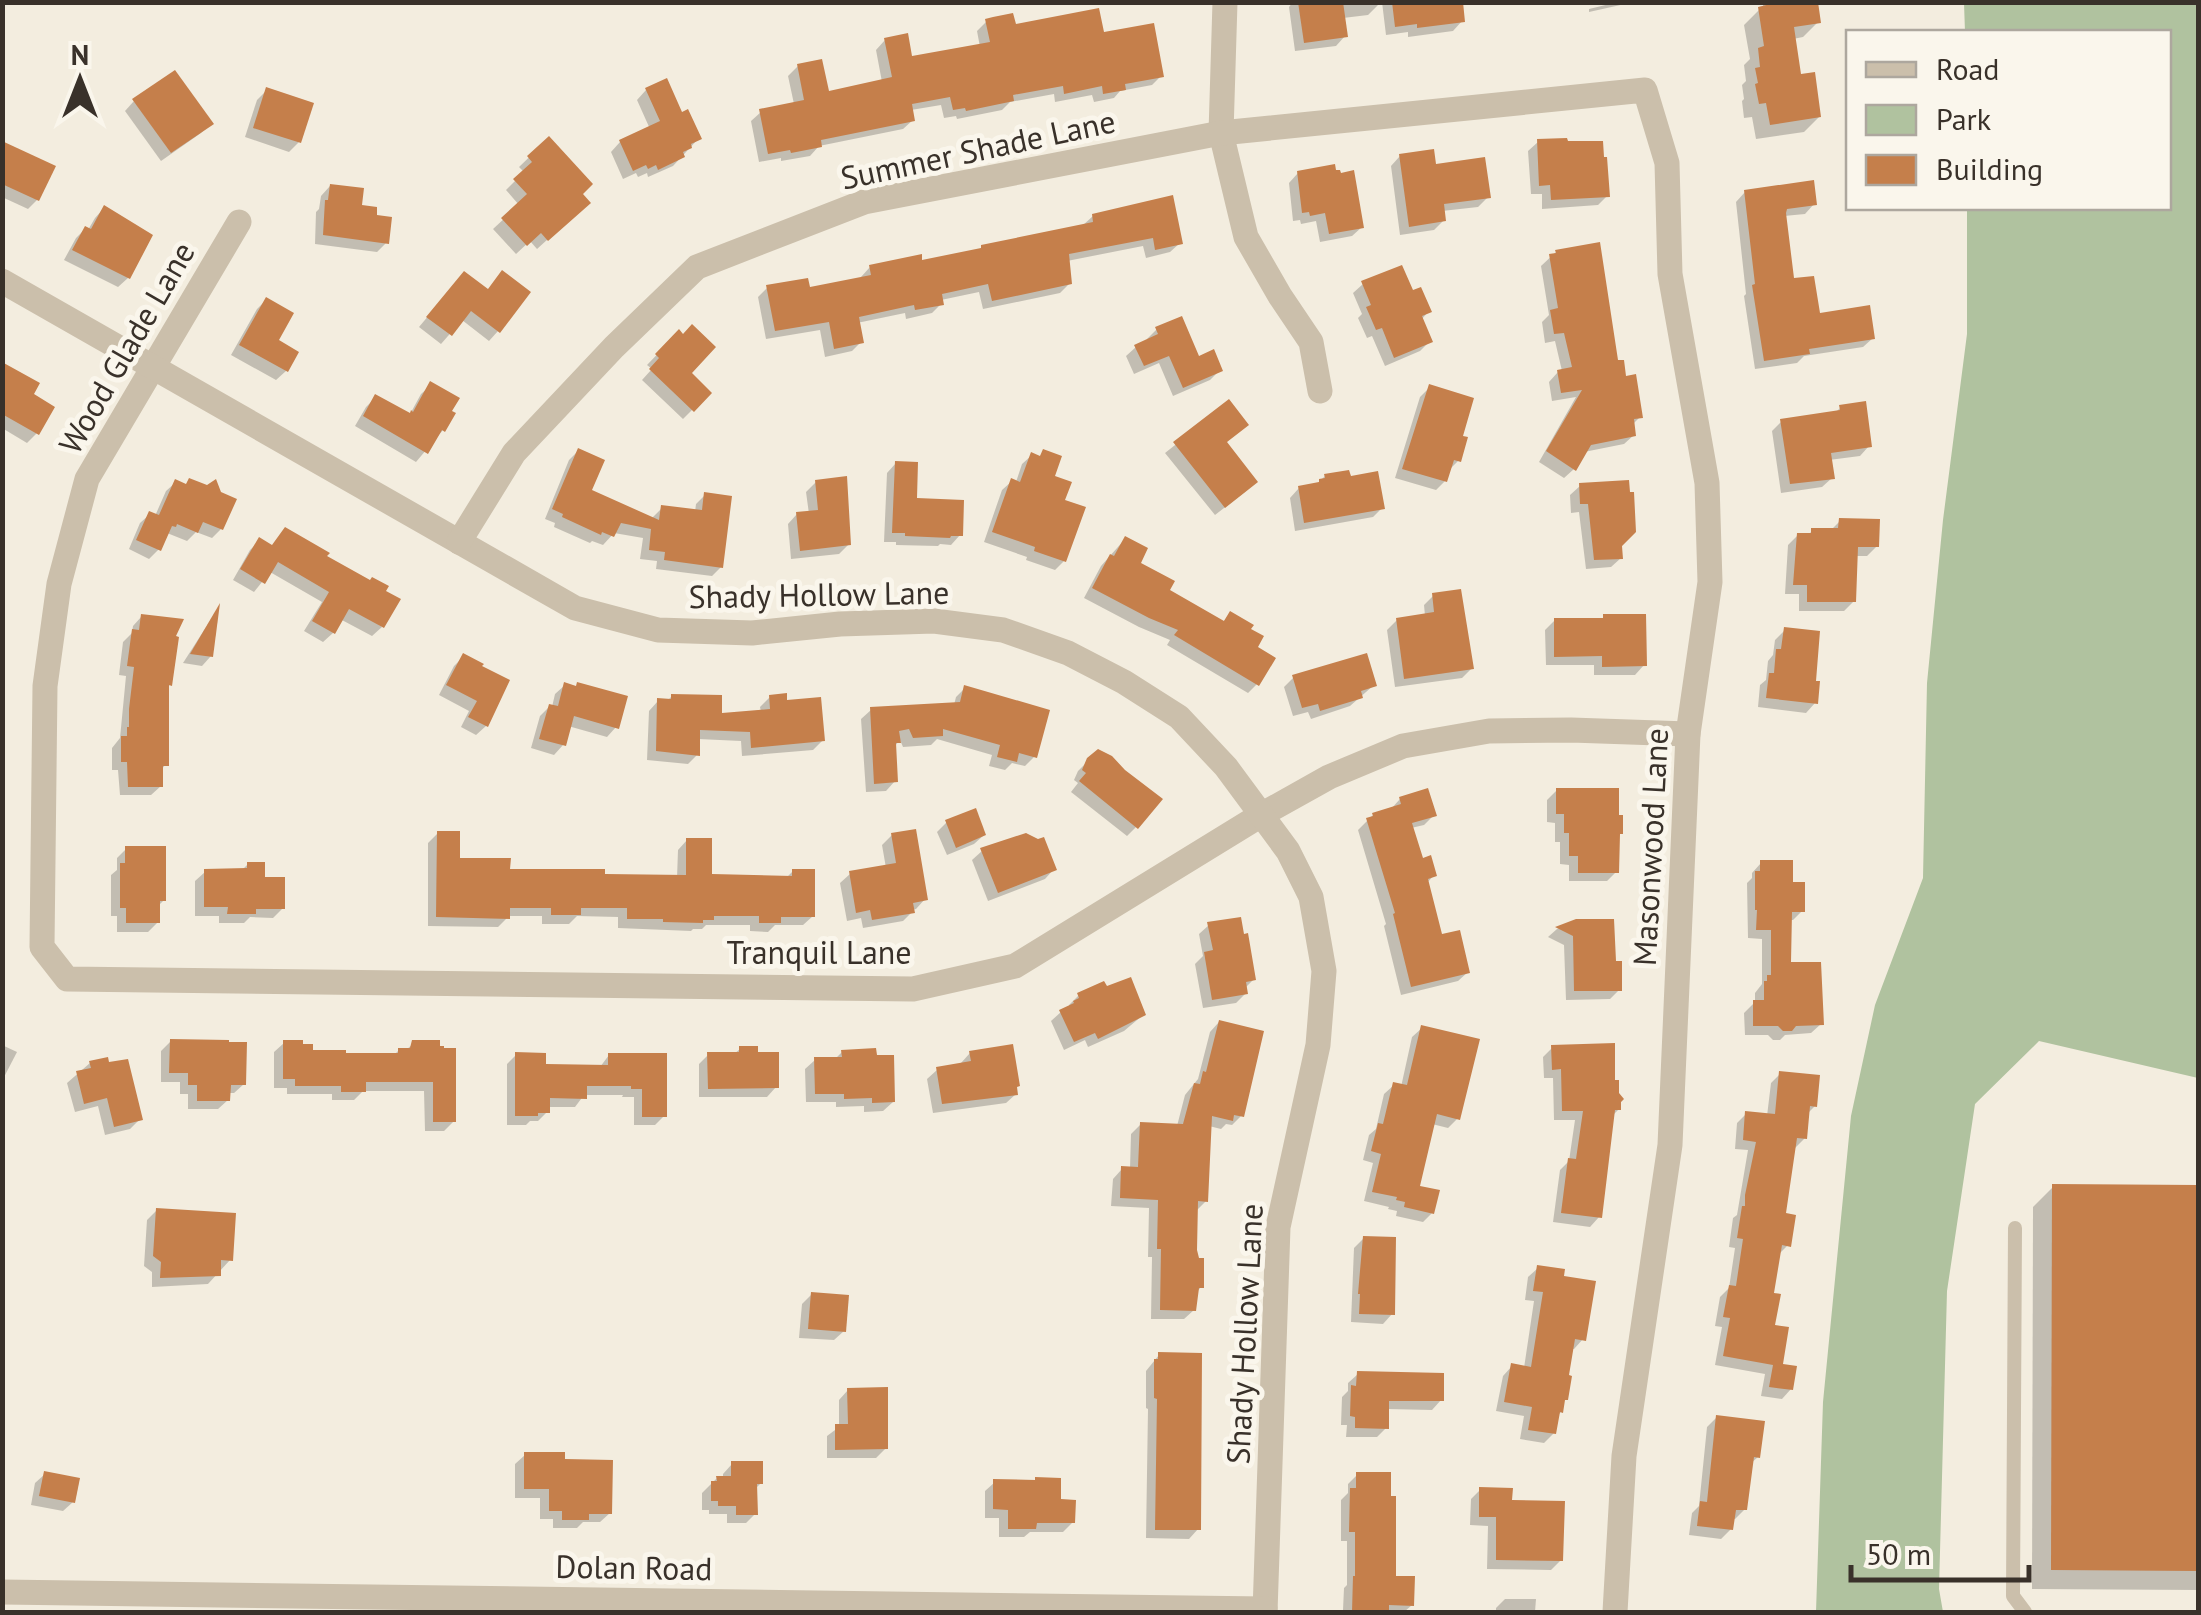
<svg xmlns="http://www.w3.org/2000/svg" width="2201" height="1615" viewBox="0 0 2201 1615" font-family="'PT Sans',sans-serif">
  <rect width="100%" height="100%" fill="#f3eddf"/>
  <path fill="#b0c29f" d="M1964,3h234v1075l-159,-37 -64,63 -28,187 -8,298 4,23h-127l7,-210 28,-286 24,-111 48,-127 4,-195 16,-163 24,-186v-126h201v-176h-203z"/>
  <g fill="#0003">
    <path d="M1293,2h85v3l-10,10 -25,3 2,18 -9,10 -41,5 -6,-44z"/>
    <path d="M1460,2l2,19 -9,10 -45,6v-5l-22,3 -4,-33z"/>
    <path d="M1618,2h16l-45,10v-3z"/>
    <path d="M1765,2h50l3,20 -15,15 -10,2 6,38 20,40 -15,15 -48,7 -4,-22 -8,1 -2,-17 2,-2 -2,-14 4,-4 -2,-16 6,-6 -6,-34 15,-15 4,-1v-4z"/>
    <path d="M986,22l116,12 59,42 -9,9 -32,6 -6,7 -20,4 -2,-7 -37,7 -1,-8 -44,8 -8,8 -45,9 -1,-3 -12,2 -3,-13 -30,5 2,10 -10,9 -84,17 -9,10 -29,5v-3l-22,4 -8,-41 10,-9 33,-8 -6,-28 10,-10 29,28 55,-12 -6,-32 9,-10 25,19 70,-12 -3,-16z"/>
    <path d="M267,90l32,52 -10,10 -44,-15 12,-37z"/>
    <path d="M646,90l35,25 18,23 -26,28 -25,11 -1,-4 -9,4 -2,-4 -13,6 -12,-27 9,-10 30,-13 -13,-29z"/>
    <path d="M134,101l76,23 -9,9 -40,28 -36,-50z"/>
    <path d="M548,139l32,55 -2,18 -41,37 -7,-8 -14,13 -23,-25 26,-24 -13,-15 18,-18 -5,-5z"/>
    <path d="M1538,142l69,54 -9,9 -56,4v-15h-11l-3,-43z"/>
    <path d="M2,150l35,50 -9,9 -26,-12z"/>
    <path d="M1400,156l88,41 -10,10 -36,4 1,10 -9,9 -34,5 -9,-69z"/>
    <path d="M1298,173l64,54 -10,9 -32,6 -4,-21 -15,3 -1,-4 -7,1 -4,-38z"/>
    <path d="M330,186l30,21 26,36 -9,9 -62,-8 1,-32 3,-3 2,-13z"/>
    <path d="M1745,192l69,12 -9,10 -21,2 8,65 25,35 56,22 -10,9 -59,9 -7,7 -42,6 -11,-73 2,-2 -10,-92z"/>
    <path d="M104,208l40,43 -16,27 -10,9 -54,-27 12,-22 9,-9 3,1 7,-12z"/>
    <path d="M1093,216l87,27 -10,9 -24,6 -3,-12 -76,15 3,22 -10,10 -77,16 -4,-17 -38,8v4l-9,9 -26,6 -1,-6 -48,10 4,19 -9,9 -27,6 -5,-27 -54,9 -8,-42 9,-9 41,2 53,-10v-3l9,-10 50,-4 57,-11 5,-5 100,-21z"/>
    <path d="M1556,252l68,126 16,39 -8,8 2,10 -10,9 -40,8 -10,17 -10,9 -25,-16 37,-65 -24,4 -3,-19 9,-10 4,-1 -7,-30 -10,2 -3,-21 7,-7 -8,-49z"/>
    <path d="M455,284l32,7 11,40 -9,10 -27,-21 -21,24 -22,-17z"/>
    <path d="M1363,284l49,10 17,17 -8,9 9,21 -10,10 -35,15 -13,-30 -5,2 -9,-20 4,-4 -9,-21z"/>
    <path d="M266,300l9,41 11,30 -10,9 -45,-25 26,-46z"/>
    <path d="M1157,329l40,30 23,11 -10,10 -37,16 -14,-33 -25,11 -8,-18 10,-9 12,-6 -1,-2z"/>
    <path d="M669,342l19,31 21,20 -26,26 -41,-39 10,-11 -5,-4z"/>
    <path d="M2,364l29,31 6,38 -10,10 -25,-15z"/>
    <path d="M431,385l12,45 -27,32 -61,-36 11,-19 10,-10 33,19 12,-22z"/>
    <path d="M1430,387l30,50 -1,23 -11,11 -3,10 -9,9 -41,-12 25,-81z"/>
    <path d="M1228,403l-3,40 21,48 -31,24 -50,-62z"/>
    <path d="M1841,407l28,39 -9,10 -31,4 3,18 -10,9 -41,6 -9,-62 10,-10 52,-7z"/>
    <path d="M578,451l11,40 62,28 11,-11 33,4 1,-8 9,-9 16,72 -9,9 -56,-7 1,-8 -17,-2 3,-21 -29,-5 -11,12 -11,-4 -2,2 -36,-16 1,-4 -10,-4 24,-59z"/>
    <path d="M1044,452l18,50 2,59 -9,9 -29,-10 1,-3 -43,-15 18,-52 10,-9 4,1 6,-18 10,-9 6,3z"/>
    <path d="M896,463l18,37 46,35 -9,10 -11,-1 -2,2 -42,-1v-3h-12l3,-69z"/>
    <path d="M1325,476l57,32 -9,9 -78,14 -5,-33 9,-10 17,-3z"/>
    <path d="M176,482l45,47 -9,9 -16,-6 -9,9 -20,-8 -8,16 -10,10 -20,-10 11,-26 10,-9 5,2 11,-25z"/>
    <path d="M816,482l33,62 -10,10 -48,5 -3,-35 9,-10h12l-3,-22z"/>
    <path d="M1580,486l40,59 1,13 -10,9 -25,2 -7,-57 -8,1 -1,-18z"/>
    <path d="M1840,521l37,25 -10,10h-12l-1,45 -10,10h-45v-17h-14l3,-49 10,-10 9,1 5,-5h18z"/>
    <path d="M1125,539l12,25 30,27 55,32 8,-9 24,34 3,36 -9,9 -81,-48 3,-5 -31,-13 -55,-29 17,-32z"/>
    <path d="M260,540l11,7 111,80 -10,9 -32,-17 -7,14 -10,9 -19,-11 18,-29 -52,-30 -16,20 -21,-12 17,-30z"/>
    <path d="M1433,596l39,72 -10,10 -67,9 -8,-57 10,-10 28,-4 -1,-11z"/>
    <path d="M217,610l-6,46 -9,10 -19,-3z"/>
    <path d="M142,616l31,21 -3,48 -4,3v76l-5,6v16l-10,9h-31l-2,-25h-6v-22l8,-10 6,-62 -7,-1 4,-33 9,-9 1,-7z"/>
    <path d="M1555,620l89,45 -9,10h-41v-10h-48l-1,-35z"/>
    <path d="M1785,630l29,53 1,20 -9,10 -48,-6 2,-22 6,-5 2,-19 5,-6 2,-15z"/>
    <path d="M464,656l15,11 7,59 -10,9 -15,-8 8,-16 -30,-16 15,-29z"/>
    <path d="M1294,677l80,8 -24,21 -39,13 -3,-7 -15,4 -9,-29z"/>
    <path d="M565,685l51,42 -9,10 -39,-11 -5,19 -9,10 -23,-7 9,-32 9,-9h3l3,-13z"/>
    <path d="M965,688l69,69 -9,9 -13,-3 -7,7 -16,-4 3,-11 -55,-16 -6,6 -28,2 -3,-7 -6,7 1,34 -9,10 -20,1 -5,-73 10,-9 83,-5 2,-8z"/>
    <path d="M672,696l47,20 42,-4 -1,-5 10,-10 15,6 38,37 -10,10 -71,6 -1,-15 -43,-2 -1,16 -9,9 -41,-4 2,-49 9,-10h9z"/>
    <path d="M1089,760l47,67 -9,9 -56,-44 7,-9 -4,-3 4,-9z"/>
    <path d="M1557,790l60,46 -1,36 -9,9h-38v-16l-9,-1v-22h-5v-19l-8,-1v-22z"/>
    <path d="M1400,799l34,16 -10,10 -13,3 10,33 13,14 -7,8 13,54 28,35 -10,9 -57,14 -17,-69 2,-2 -28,-94 15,-15 18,-6z"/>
    <path d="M947,822l37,13 -10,9 -27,11 -10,-23z"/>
    <path d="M438,833l20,28 50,10 95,6 74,1 1,-28 9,-10 22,36 77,2 7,-7 20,45 -10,9h-28l-7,7 -18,-1v-6h-44l-4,4h-9l-2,2 -73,-3v-11l-41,-1 -8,8h-27v-8h-33l-11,11 -70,-1v-83z"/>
    <path d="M892,835l33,64 -9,10 -4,1v2l-9,9 -40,7 -2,-10 -14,3 -7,-38 10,-9 36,-6 -4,-23z"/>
    <path d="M126,849l38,51 -6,6v16l-10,10h-31v-16h-6v-41l6,-5v-12z"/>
    <path d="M982,851l72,18 -9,10 -57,22 -16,-41z"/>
    <path d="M1761,863l29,22 12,26 -9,9h-3l-1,44 32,60 -10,9 -26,2 -5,5h-7l-5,-5h-23l-1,-22 11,-11v-9l7,-9v-45l-14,-1 -1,-55 5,-5v-5z"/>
    <path d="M248,864l15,15 20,29 -10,10 -23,-1 -6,6h-25v-7h-24v-35l10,-9 36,-1z"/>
    <path d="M1576,921l38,43 5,26 -9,9 -44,1 -2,-55 -16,-8 9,-8z"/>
    <path d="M1209,925l45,54 -9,9 1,5 -10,10 -33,5 -8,-44 8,-8 -4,-22z"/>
    <path d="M1078,996l65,19 -19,16 -36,16 -3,-7 -21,10 -13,-29 10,-9 9,-4 -1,-3z"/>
    <path d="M1219,1022l22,94 -9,9 -6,-1 -5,5 -12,-3 -3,75 -10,10v49l5,27 -5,6 -2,17 -10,9h-33l1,-62h-4l1,-49 -38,-2 2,-27 9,-10h8l1,-35 10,-10 36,2 8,-31 13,-16 12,-47z"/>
    <path d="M1422,1028l36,90 -10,10 -16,-4 -15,63 15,26 -9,9 -27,-6 1,-5 -9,-2 1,-2 -25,-6 9,-38 -10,-3 6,-25 7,-6 8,-35 10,-9 7,2 11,-50z"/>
    <path d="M171,1041l73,43 -10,9h-6v7l-10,9h-30v-15h-8v-12h-19v-31z"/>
    <path d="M284,1043l27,9 33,3h50l5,-5h7l8,-7 40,78 -10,10h-19l-1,-40h-61l-9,9h-22v-6h-45v-6h-13v-36z"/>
    <path d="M2,1045l15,7 -15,29z"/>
    <path d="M1552,1048l61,35 6,26 -7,7 -13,101 -9,10 -37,-5 7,-52 9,-9 6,-41h-21l-1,-42h-9l-1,-21z"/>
    <path d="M740,1049l36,38 -9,10h-68v-33l9,-9 26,-1z"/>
    <path d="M842,1052l51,50 -10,9 -19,1v-6l-28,1v-5h-30l-1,-33 10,-9 20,-1z"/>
    <path d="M970,1053l46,41 -10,9 -73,10 -6,-34 10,-9 24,-5v-2z"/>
    <path d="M516,1055l28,12h56l9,-12 56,1 -1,60 -9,9h-21v-28h-12l1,-2h-39l-9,12h-28v5l-9,9h-8l-4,4h-19v-61z"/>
    <path d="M90,1063l50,56 -10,10 -25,6 -7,-29 -23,6 -8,-29z"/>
    <path d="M1780,1074l35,32 -8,8 -2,24 -10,10 -12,67 5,30 -11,11 -6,39 2,32 7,39 11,23 -9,10 -21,-3 4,-22 -50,-9 7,-38 -7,-1 5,-29 9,-9 6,-40 -6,-1 4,-29 4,-3 11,-65 -13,-1 2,-26 9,-9 21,2 4,-33z"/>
    <path d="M2053,1187h145v403l-166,-1 1,-382z"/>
    <path d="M157,1210l73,50 -22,24 -56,3v-15l-8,-6 3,-46z"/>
    <path d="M1364,1238l28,76 -9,10 -32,-2 3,-74z"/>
    <path d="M1538,1268l24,10 21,61 -9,10h-3l-10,63 -4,4 -3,17 -10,10 -24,-4 4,-23 -28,-5 7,-35 9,-10 12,2 10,-67 -9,-1 3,-23z"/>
    <path d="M812,1294l32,37 -10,9 -35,-2 3,-34z"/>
    <path d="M1159,1355l39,174 -9,10 -43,-1 2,-129 -2,-1v-37z"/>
    <path d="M1358,1374l83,26 -9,10 -45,-1 -1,19 -9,9h-31l1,-12h-6l1,-28 6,-6v-8z"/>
    <path d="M848,1390l38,58 -10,10h-49v-22l12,-9v-27z"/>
    <path d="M1717,1417l41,40 -8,7 -5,45 -10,10h-3l-1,10 -10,10 -32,-4 3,-22 7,-7 8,-79z"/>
    <path d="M525,1455l38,6 47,52 -10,9h-17l-6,6h-24v-9h-13v-21h-25v-34z"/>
    <path d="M732,1464l29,19 -6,6v25l-9,9h-19v-9h-18v-4h-7v-17l15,-15h6v-4z"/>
    <path d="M45,1474l28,28 -10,9 -32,-6 4,-22z"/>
    <path d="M1357,1475l36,103 19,27 -8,7h-63l2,-2 1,-22 3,-3v-44h-6v-41l7,-7v-9z"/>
    <path d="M995,1482l63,20 15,20 -10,10h-33l-6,5h-25v-19h-14v-27z"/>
    <path d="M1480,1490l30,12 51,58 -10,10 -64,-1 1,-43 -18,-1 1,-26z"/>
    <path d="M1505,1599h31l-1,13h-39v-4z"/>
  </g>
  <g fill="#c57f4b">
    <path d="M1298,2h45l5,35 -44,6z"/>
    <path d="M1392,2h71l2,20 -48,6v-4l-22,3z"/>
    <path d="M1779,2h39l3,21 -27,4 7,47 14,-2 6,45 -51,8 -4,-22 -7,1 -4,-20 3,-1 -3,-15 5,-1 -2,-19 6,-2 -6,-39z"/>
    <path d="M1099,8l5,24 50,-9 10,54 -39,7 1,6 -23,4 -1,-8 -38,8 -1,-8 -50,9 1,6 -48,10 -1,-3 -12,2 -3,-13 -38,7 3,17 -94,19 1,7 -31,6 -1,-3 -22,4 -9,-45 45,-9 -7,-36 25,-5 7,32 63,-14 -8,-39 24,-5 4,23 78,-14 -5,-23 8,-2 20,-4 3,11z"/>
    <path d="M175,70l39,54 -43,29 -39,-54z"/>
    <path d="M667,78l15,34 6,-3 14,30 -11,5 1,4 -9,4 2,5 -27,13 -2,-5 -8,4 -2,-4 -13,6 -14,-31 41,-19 -15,-33z"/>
    <path d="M266,87l48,16 -13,40 -48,-15z"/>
    <path d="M549,136l44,48 -10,10 8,9 -43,38 -7,-8 -14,13 -26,-28 26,-24 -14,-15 19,-17 -5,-6z"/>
    <path d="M1567,138l1,3h35l1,16h3l3,40 -59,3 -1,-15 -11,1 -2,-47z"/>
    <path d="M2,141l54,25 -17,35 -37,-17z"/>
    <path d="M1434,149l2,15 49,-7 6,41 -47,6 2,17 -37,6 -10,-73z"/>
    <path d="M1335,164l1,6h4l1,3 13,-3 10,58 -35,6 -4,-21 -15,3 -1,-4 -7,1 -5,-42z"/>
    <path d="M1814,180l3,25 -30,4 -1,4 8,65 20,-2 6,37 50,-8 5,34 -66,10 1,5 -46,7 -12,-76 3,-1 -11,-94z"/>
    <path d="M330,184l34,4 -2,17 15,2v8l15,2 -3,27 -66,-9 2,-35h3z"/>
    <path d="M1173,195l10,49 -28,6 -2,-12 -84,16 3,30 -80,17 -4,-17 -46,10 2,11 -29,5 -1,-5 -55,12 5,26 -30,6 -5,-27 -54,9 -9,-46 42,-7 2,9 61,-12 -2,-10 53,-11v6l59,-12v-3l112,-23 -1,-8z"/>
    <path d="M104,205l49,30 -23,44 -58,-29 13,-24 6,3z"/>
    <path d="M1600,242l18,118h6l2,16 10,-2 7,44 -9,1 2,17 -45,9 -15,26 -30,-20 36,-61 -21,3 -4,-23 15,-3 -8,-34 -10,1 -4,-24 8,-2 -9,-54 7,-1 -1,-3z"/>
    <path d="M1402,265l11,25 8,-3 11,25 -10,4 11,26 -39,16 -12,-30 -6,2 -10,-23 5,-2 -10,-24z"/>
    <path d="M502,270l29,22 -31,41 -29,-22 -19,25 -26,-19 38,-46 24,18z"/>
    <path d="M266,297l28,16 -15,27 20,12 -11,20 -49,-27z"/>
    <path d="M1182,316l17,40 15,-7 9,22 -40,17 -14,-32 -25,10 -10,-21 24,-11 -3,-7z"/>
    <path d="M692,324l24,23 -24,26 20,20 -18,19 -45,-43 10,-11 -4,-4 24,-25 4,5z"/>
    <path d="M2,362l38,21 -6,11 21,13 -16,28 -37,-21z"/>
    <path d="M430,381l30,17 -8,13 4,2 -11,19 -3,-2 -14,24 -65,-38 12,-22 35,19 1,-3 2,2z"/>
    <path d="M1429,384l45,14 -11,38 5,1 -7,25 -7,-2 -7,22 -45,-13z"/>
    <path d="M1229,399l20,26 -22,17 31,40 -33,26 -52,-66z"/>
    <path d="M1866,401l6,46 -41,6 4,26 -45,5 -10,-65 60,-9 -1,-5z"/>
    <path d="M578,448l27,12 -13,30 67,30 2,-15 41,5 2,-18 28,4 -9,72 -59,-8 1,-8 -16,-2 2,-21 -30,-6 -7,14 -12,-5 -1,3 -39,-18 1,-3 -11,-5z"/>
    <path d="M1043,449l19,7 -7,20 17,6 -7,18 21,7 -20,55 -32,-11 1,-4 -43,-15 19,-54 9,4 11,-30 9,4z"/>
    <path d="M895,461l23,1 -1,36 47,2 -1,36h-12l-1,2 -45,-2v-3h-13z"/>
    <path d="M1349,470l2,6 27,-5 7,38 -81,14 -6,-37 21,-4v-3l6,-1 -1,-4z"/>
    <path d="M847,476l4,69 -51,6 -4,-39 22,-2 -3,-30z"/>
    <path d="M189,478l18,7 9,-6 5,13 16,7 -14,31 -20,-8 -5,11 -21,-9 -1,3 -4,-1 -11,25 -25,-11 13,-29 10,4 16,-36 11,5z"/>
    <path d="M1629,480l1,12h4l2,40 -14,14 1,13 -29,1 -6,-56h-8l-1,-21z"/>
    <path d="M1839,518l41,1 -1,28h-21l-2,55h-49v-17h-14l4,-52h14v-5h27z"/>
    <path d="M285,527l45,26 -3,3 43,24 2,-3 17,9 -3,5 15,8 -17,29 -35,-19 -14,25 -23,-13 17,-29 -51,-30 -13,22 -25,-15 19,-32 13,8z"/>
    <path d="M1125,536l23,12 -7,15 34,18 -5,9 54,31 6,-10 24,14 -3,4 13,7 -6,11 18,11 -17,28 -85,-51 4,-5 -29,-12 -57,-30 18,-34 4,2z"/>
    <path d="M1461,589l13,80 -70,10 -8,-61 38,-6 -2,-19z"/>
    <path d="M220,603l-7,54 -23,-3z"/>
    <path d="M141,614l43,5 -8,17 3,1 -7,49 -3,-1v81h-6v21h-35l-1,-25h-6v-26h6v-9h2v-18l5,-42 -7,-1 5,-37 7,1z"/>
    <path d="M1603,614h43l1,52 -45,1v-11l-48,1v-39h49z"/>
    <path d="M1784,627l36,4 -4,50h4l-2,23 -52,-6 3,-25h5l2,-24h5z"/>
    <path d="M463,653l21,11 -2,2 28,14 -22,47 -20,-10 9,-16 -31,-16z"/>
    <path d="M1367,653l10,33 -16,5 2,7 -43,13 -2,-7 -16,4 -10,-33z"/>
    <path d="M564,682l12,4 1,-4 51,14 -9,33 -45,-13 -8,30 -27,-7 10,-35 9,2z"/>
    <path d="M964,685l86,25 -13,48 -18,-5 -2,9 -20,-5 3,-12 -57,-16v7l-30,2 -4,-9 -10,2 2,12h-5l2,39 -24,2 -4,-77 90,-5z"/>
    <path d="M787,693v7l34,-3 4,44 -74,7 -1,-16 -50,-2v26l-44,-5 1,-53 14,1v-5l51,1v18l48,-4 -1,-14z"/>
    <path d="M1098,749l14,7 13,14 38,29 -25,30 -59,-48 7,-8 -4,-3 5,-12z"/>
    <path d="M1428,788l9,28 -25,7 11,35 8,-3 6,21 -9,3 14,55 18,-4 10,43 -59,14 -18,-73 2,-1 -29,-95 7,-2 -1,-3 29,-9 -2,-7z"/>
    <path d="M1556,788h63v27h4v19h-3l-1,39h-41v-17h-9v-23h-5v-19h-8z"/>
    <path d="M976,808l10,27 -30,13 -11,-28z"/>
    <path d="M916,829l12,71 -15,3 2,10 -43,7 -2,-10 -14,3 -7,-42 47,-8 -5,-30z"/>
    <path d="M437,831h23v27h51l-1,11h95v5l81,1v-37h26v36l80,2v-7h23v48h-34v6h-22v-7h-45v4h-11v3l-40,-1v-3h-36v-11h-46v7h-30v-7h-41v11l-74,-2z"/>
    <path d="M1026,833l12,6 6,-2 13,33 -59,23 -18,-45z"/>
    <path d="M125,846h41v55h-6v22h-34v-15h-6v-45h5z"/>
    <path d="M1760,860h33v22h12v30h-13l-1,50h30l3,63 -28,1 -4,5h-9l-5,-5h-25v-26h11v-19h3v-6h4v-45h-15l1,-20h-2v-39h5z"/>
    <path d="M247,862h18v15h20v32h-29v5h-29l1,-7h-24v-38l43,-1z"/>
    <path d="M1241,917l3,17 4,-1 8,47 -10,2 2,12 -36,6 -8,-48 9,-2 -6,-28z"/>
    <path d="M1576,919h38l2,42h6v30h-48l-1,-55 -18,-9z"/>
    <path d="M1131,977l15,38 -48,24 -3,-6 -21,9 -15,-32 15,-7 -1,-2 6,-3 -2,-5 27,-12 3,5z"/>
    <path d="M1219,1020l45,11 -20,86 -10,-2 -1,6 -21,-5 -4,86 -10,-1 -1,49 2,8h5v30h-5l-3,23 -36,-1 1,-61h-4l1,-49 -38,-2 1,-32 17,1 2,-45 43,2 11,-41 6,1 3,-13 3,1z"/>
    <path d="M1421,1025l59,14 -20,81 -23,-6 -17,72 20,4 -6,24 -30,-7 1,-5 -9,-2 1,-3 -25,-5 9,-38 -10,-3 7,-28 5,1 10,-42 14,3z"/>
    <path d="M170,1039l59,1v2h18l-1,43h-15l-1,16h-33v-16h-9v-12h-19z"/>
    <path d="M283,1040h20v4h10v6h33v3h52v-5h12l2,-8h28v6h4v2h12v74h-23v-40h-67v10h-25v-6h-46v-7h-12z"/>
    <path d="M1615,1043v37h4v13l5,6 -3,3v8h-6l-13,108 -41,-5 7,-55 8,1 7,-48h-21l-1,-42 -9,1 -1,-25z"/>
    <path d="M1013,1044l7,42 -3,1 1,8 -76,9 -6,-37 35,-6 -2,-10z"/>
    <path d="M739,1046h19v6h21v36l-71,1 -1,-37h32z"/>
    <path d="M876,1048l1,7h17l1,47 -23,1v-5l-28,1v-5h-29l-1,-37h28l-1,-7z"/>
    <path d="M515,1052l31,1v11l62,1v-12h59v64h-25v-28h-11v-3h-44v13l-37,-1v15h-12v3h-23z"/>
    <path d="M108,1057l1,5 19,-3 15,61 -29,7 -7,-29 -23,6 -8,-33 15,-3 -2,-7z"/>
    <path d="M1779,1071l41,4 -3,32 -7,-1 -3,33 -10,-1 -11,75 10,2 -5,32 -9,-2 -8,48 7,1 -6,31 14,2 -6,37 14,2 -4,24 -24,-3 4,-22 -50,-9 7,-38 -7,-1 6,-32 7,1 7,-47 -6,-1 5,-32h3v-11l11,-53 -13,-2 2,-29 30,3z"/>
    <path d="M2052,1184l146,1v386l-147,-1z"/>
    <path d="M156,1208l80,5 -3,48 -12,-1v16l-61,2 1,-16 -8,-6z"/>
    <path d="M1363,1236l33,1 -1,78 -36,-1 1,-20h-2z"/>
    <path d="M1537,1265l28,4 -1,7 32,5 -10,60 -11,-2 -6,36 3,1 -4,24h-3l-2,13 -3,-1 -4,22 -28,-4 4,-23 -28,-5 7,-39 20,4 12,-75 -10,-1z"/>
    <path d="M811,1292l38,3 -3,37 -38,-3z"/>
    <path d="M1158,1352l44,1 -1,177h-46l2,-131 -3,-1v-39h4z"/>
    <path d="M1357,1371l87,2v28h-55v28l-34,-1v-11l-5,-1 1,-31 5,1z"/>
    <path d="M888,1387v62l-53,1v-26h13l-1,-36z"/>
    <path d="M1716,1415l49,6 -5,37 -6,-1 -7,53h-11l-3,20 -36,-4 3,-25 7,1z"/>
    <path d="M524,1452h41v7l48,1 -1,54h-23v6h-27v-9h-13v-22h-25z"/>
    <path d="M731,1461h32v23h-6l1,31h-22v-9h-18v-5h-7v-20h6l-1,-5h15z"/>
    <path d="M44,1471l36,7 -5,25 -36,-7z"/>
    <path d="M1356,1472h35v24h5v80h19l-1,30 -25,-1v7h-37l1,-36h2v-44h-6l1,-44h6z"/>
    <path d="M1035,1477l26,1v21l15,1 -1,23h-38l-1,6h-28v-19l-15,-1v-30l42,1z"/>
    <path d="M1479,1487l34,1 -1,12 53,1 -2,60 -67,-1v-43h-17z"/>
  </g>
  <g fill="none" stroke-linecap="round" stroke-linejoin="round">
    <path stroke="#cbbfab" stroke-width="14" d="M2015,1228l-2,368 12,16"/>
    <g stroke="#cbbfab" stroke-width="25">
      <path d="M1225,2l-4,131 25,104 34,59 31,46 9,49"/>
      <path d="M239,222l-152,257 -28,105 -14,102 -3,261 25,32 846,10 102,-23 246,-151 68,-38 74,-31 86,-15 82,-1 117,4"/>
      <path d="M2,281l573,327 83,22 94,3 88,-9 94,-3 69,9 65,23 56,29 55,35 47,50 62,84 23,46 13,74 -6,74 -40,182 -13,385"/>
      <path d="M459,542l55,-89 100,-106 83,-80 167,-65 357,-69 424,-43 22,73 3,111 37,209 3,99 -22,152 -18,411 -46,311 -9,156"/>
      <path d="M2,1592l1263,17"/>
    </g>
  </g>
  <g text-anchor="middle" stroke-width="10" stroke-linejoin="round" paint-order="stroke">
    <g font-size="32" fill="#39312a" stroke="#faf6ec">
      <text transform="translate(978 150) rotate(-12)" y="11">Summer Shade Lane</text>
      <text transform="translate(127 348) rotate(-60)" y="11">Wood Glade Lane</text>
      <text transform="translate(819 595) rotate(-1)" y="11">Shady Hollow Lane</text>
      <text transform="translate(1651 847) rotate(-87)" y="11">Masonwood Lane</text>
      <text x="819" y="964">Tranquil Lane</text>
      <text transform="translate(1245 1334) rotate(-87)" y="11">Shady Hollow Lane</text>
      <text transform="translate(634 1568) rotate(1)" y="11">Dolan Road</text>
    </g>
  </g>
  <rect width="2201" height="1615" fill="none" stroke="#39312a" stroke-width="10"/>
  <rect x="1846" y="30" width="325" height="180" fill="#faf6ec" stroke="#ada79e" stroke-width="2.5"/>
  <rect x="1866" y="62" width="50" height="15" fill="#cbbfab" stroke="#ada79e" stroke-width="2.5"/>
  <text x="1936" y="80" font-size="30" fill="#39312a">Road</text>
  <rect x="1866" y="105" width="50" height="30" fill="#b0c29f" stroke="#ada79e" stroke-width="2.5"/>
  <text x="1936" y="130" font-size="30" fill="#39312a">Park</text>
  <rect x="1866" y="155" width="50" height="30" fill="#c57f4b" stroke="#ada79e" stroke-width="2.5"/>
  <text x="1936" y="180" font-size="30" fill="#39312a">Building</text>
  <g transform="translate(80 80)" stroke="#faf6ec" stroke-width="8" paint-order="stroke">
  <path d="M0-8L18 38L0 25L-18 38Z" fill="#39312a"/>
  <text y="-15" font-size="28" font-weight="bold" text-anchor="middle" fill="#39312a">N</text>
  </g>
  <path d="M1851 1565v15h178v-15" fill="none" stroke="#39312a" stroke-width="5"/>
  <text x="1866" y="1565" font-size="30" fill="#39312a" stroke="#faf6ec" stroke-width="8" paint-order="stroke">50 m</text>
</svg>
